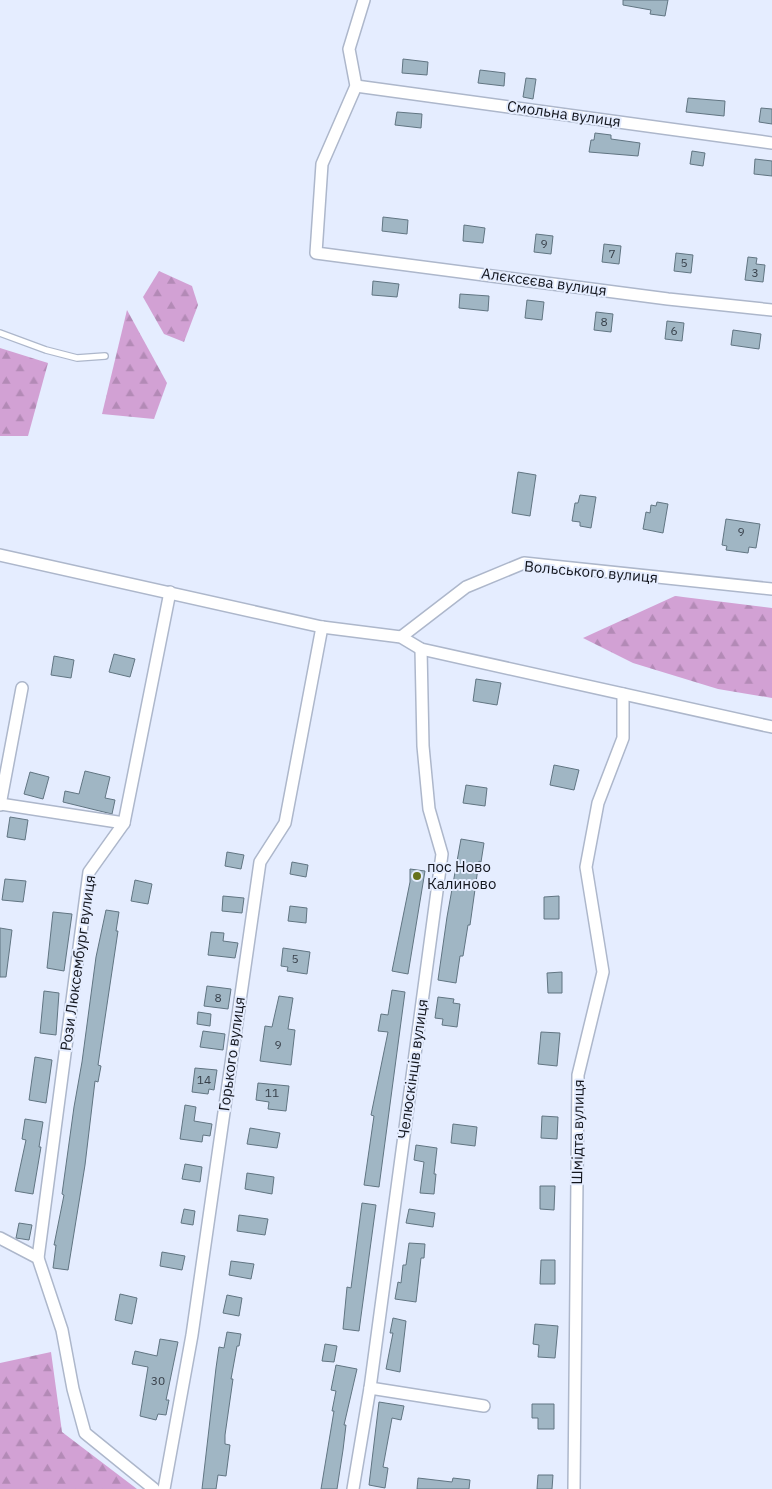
<svg xmlns="http://www.w3.org/2000/svg" width="772" height="1489" viewBox="0 0 772 1489" font-family="'IBM Plex Sans',sans-serif">
  <defs>
    <pattern id="forest-firs" width="22" height="20" patternUnits="userSpaceOnUse" patternTransform="scale(1.25)"><rect width="22" height="20" fill="#d2a1d4"/><path d="M5 1l3.5 6h-7zM16 11l3.5 6h-7z" fill="#b38ab6"/></pattern>
  </defs>
  <rect width="100%" height="100%" fill="#e5edff"/>
  <g fill="url(#forest-firs)">
    <path d="M159,271l33,15 6,19 -14,37 -20,-8 -21,-37z"/>
    <path d="M127,310l40,73 -13,36 -52,-5z"/>
    <path d="M0,348l48,15 -20,73h-28z"/>
    <path d="M675,596l97,12v90l-54,-9 -85,-26 -50,-25z"/>
    <path d="M51,1352l11,80 75,57h-137v-126z"/>
  </g>
  <g fill="#a0b6c4" stroke="#617582">
    <path d="M623,0h45l-3,16 -15,-2 1,-4 -28,-5z"/>
    <path d="M403,59l25,3 -1,13 -25,-2z"/>
    <path d="M480,70l25,3 -1,13 -26,-3z"/>
    <path d="M526,78l10,1 -3,20 -10,-2z"/>
    <path d="M688,98l37,3 -1,15 -38,-4z"/>
    <path d="M761,108l11,1v15l-13,-2z"/>
    <path d="M397,112l25,2 -1,14 -26,-3z"/>
    <path d="M595,133l16,2v4l29,4 -2,13 -49,-4 2,-12h3z"/>
    <path d="M692,151l13,2 -2,13 -13,-2z"/>
    <path d="M755,159l17,2v15l-18,-2z"/>
    <path d="M383,217l25,3 -1,14 -25,-3z"/>
    <path d="M464,225l21,3 -2,15 -20,-2z"/>
    <path d="M536,234l17,2 -2,18 -17,-2z"/>
    <path d="M604,244l17,2 -2,18 -17,-2z"/>
    <path d="M676,253l17,2 -2,18 -17,-2z"/>
    <path d="M748,257l9,1 -1,6 9,1 -2,17 -18,-2z"/>
    <path d="M373,281l26,3 -2,13 -25,-2z"/>
    <path d="M460,294l29,2 -1,15 -29,-3z"/>
    <path d="M527,300l17,2 -2,18 -17,-2z"/>
    <path d="M596,312l17,2 -2,18 -17,-2z"/>
    <path d="M667,321l17,2 -2,18 -17,-2z"/>
    <path d="M733,330l28,4 -2,15 -28,-4z"/>
    <path d="M518,472l18,3 -6,41 -18,-3z"/>
    <path d="M580,495l16,2 -5,31 -11,-2v-4l-8,-1 3,-18h3z"/>
    <path d="M657,502l11,2 -5,29 -20,-4 3,-17 4,1 1,-8 5,1z"/>
    <path d="M726,519l34,5 -4,24 -7,-1 -1,6 -22,-3 1,-4 -5,-1z"/>
    <path d="M114,654l21,5 -5,18 -21,-5z"/>
    <path d="M54,656l20,4 -3,18 -20,-3z"/>
    <path d="M476,679l25,4 -4,22 -24,-4z"/>
    <path d="M554,765l25,5 -5,20 -24,-5z"/>
    <path d="M85,771l25,6 -5,21 10,2 -3,14 -49,-12 2,-11 14,3z"/>
    <path d="M30,772l19,5 -6,22 -19,-5z"/>
    <path d="M466,785l21,3 -2,18 -22,-3z"/>
    <path d="M10,817l18,3 -3,20 -18,-3z"/>
    <path d="M461,839l23,4 -3,19 -2,-1 -9,64h-2l-5,31h-3l-4,27 -18,-3 9,-63z"/>
    <path d="M227,852l17,3 -3,14 -16,-3z"/>
    <path d="M292,862l16,3 -2,12 -16,-3z"/>
    <path d="M410,869l15,2 -17,103 -16,-3 18,-89z"/>
    <path d="M5,879l21,2 -3,21 -21,-2z"/>
    <path d="M135,880l17,4 -4,20 -17,-3z"/>
    <path d="M223,896l21,2 -2,15 -20,-2z"/>
    <path d="M559,896v23h-15v-22z"/>
    <path d="M290,906l17,2 -1,15 -18,-2z"/>
    <path d="M106,910l13,2 -3,19h2l-20,134 3,1 -3,16 -3,-1 -10,84 -17,105 -15,-2 3,-23h-2l10,-50 -2,-1 12,-87 8,-45 14,-105z"/>
    <path d="M53,912l19,2 -8,57 -17,-3z"/>
    <path d="M0,928l12,2 -6,47h-6z"/>
    <path d="M211,932l13,1 -1,8 15,2 -3,15 -27,-3z"/>
    <path d="M283,948l27,4 -3,22 -20,-3 1,-4 -7,-1z"/>
    <path d="M562,972v21h-14l-1,-20z"/>
    <path d="M207,986l24,3 -3,20 -24,-3z"/>
    <path d="M392,990l13,2 -26,195 -15,-2 10,-69 -3,-1 17,-83 -10,-1 3,-17 7,1z"/>
    <path d="M44,991l15,2 -3,42 -16,-2z"/>
    <path d="M279,996l14,2 -5,31 7,1 -4,35 -31,-4 5,-35 7,1z"/>
    <path d="M438,997l16,2 -1,4 7,1 -3,23 -15,-2 1,-6 -8,-1z"/>
    <path d="M198,1012l13,2 -1,12 -13,-2z"/>
    <path d="M203,1031l22,3 -2,16 -23,-3z"/>
    <path d="M541,1032l19,1 -3,33 -19,-2z"/>
    <path d="M35,1057l17,3 -6,43 -17,-3z"/>
    <path d="M195,1068l22,2 -3,20 -5,-1 -1,5 -16,-2z"/>
    <path d="M258,1083l31,3 -3,25 -18,-2 1,-7 -13,-2z"/>
    <path d="M185,1105l11,2 -2,14 18,3 -2,12 -7,-1 -1,7 -22,-3z"/>
    <path d="M542,1116l16,1 -1,22 -16,-1z"/>
    <path d="M25,1119l18,3 -4,25h2l-8,47 -18,-3 11,-51 -4,-1z"/>
    <path d="M453,1124l24,3 -2,19 -24,-3z"/>
    <path d="M250,1128l30,5 -3,15 -30,-4z"/>
    <path d="M416,1145l21,3 -3,26h2l-2,20 -14,-1 4,-31 -10,-2z"/>
    <path d="M185,1164l17,3 -2,15 -18,-3z"/>
    <path d="M247,1173l27,4 -2,17 -27,-5z"/>
    <path d="M540,1186h15l-1,24 -14,-1z"/>
    <path d="M362,1203l14,2 -17,126 -16,-2 4,-42 4,1z"/>
    <path d="M184,1209l11,2 -2,14 -12,-2z"/>
    <path d="M409,1209l26,4 -2,14 -27,-4z"/>
    <path d="M239,1215l29,4 -3,16 -28,-4z"/>
    <path d="M19,1223l13,2 -3,15 -13,-2z"/>
    <path d="M409,1243l16,1 -1,14h-3l-5,44 -21,-3 3,-17 3,1 2,-18h3z"/>
    <path d="M162,1252l23,4 -3,14 -22,-4z"/>
    <path d="M541,1260h14v24h-15z"/>
    <path d="M231,1261l23,3 -3,15 -22,-4z"/>
    <path d="M120,1294l17,4 -5,26 -17,-4z"/>
    <path d="M227,1295l15,3 -3,18 -16,-3z"/>
    <path d="M393,1318l13,3 -6,51 -14,-3 7,-36h-3z"/>
    <path d="M535,1324l23,2 -3,32 -17,-1 1,-12 -6,-1z"/>
    <path d="M227,1332l14,2 -2,12h-2l-6,33h2l-8,56v9l5,1 -4,31 -8,-1 -2,14h-14l14,-121 3,-21 5,1z"/>
    <path d="M160,1339l18,3 -12,58h3l-3,15 -8,-1 -2,6 -16,-4 8,-49 -16,-3 3,-13 22,5z"/>
    <path d="M325,1344l12,2 -3,16 -12,-1z"/>
    <path d="M336,1365l21,4 -13,56h2l-3,25 -6,39h-16l13,-78h-2l4,-20 -5,-1z"/>
    <path d="M379,1402l25,4 -3,14 -9,-2 -9,49 5,1 -3,20 -16,-3z"/>
    <path d="M532,1404h22v25h-16v-11h-6z"/>
    <path d="M538,1475h15l-1,14h-15z"/>
    <path d="M418,1478l34,4 1,-4 17,2 -1,9h-52z"/>
  </g>
  <g fill="none" stroke-linecap="round" stroke-linejoin="round">
    <g stroke="#adb7cb" stroke-width="8">
      <path id="lane" d="M0,333l46,17 31,8 28,-2"/>
    </g>
    <g stroke="#adb7cb" stroke-width="14">
      <g id="street">
        <path d="M364,0l-15,49 7,37 -34,78 -6,89 352,46 104,11"/>
        <path d="M356,86l416,57"/>
        <path d="M0,555l322,72 79,10 20,12 351,78"/>
        <path d="M401,637l65,-50 58,-24 248,26"/>
        <path d="M0,804l124,19"/>
        <path d="M0,805l22,-117"/>
        <path d="M0,1238l38,20 24,72 11,59 12,44 69,56"/>
        <path d="M38,1258l51,-386 35,-49 46,-231"/>
        <path d="M370,1388l114,18"/>
        <path d="M164,1489l28,-154 68,-473 25,-39 37,-196"/>
        <path d="M353,1489l17,-101 72,-534 -13,-45 -6,-63 -2,-97"/>
        <path d="M574,1489l4,-414 25,-103 -17,-105 12,-64 25,-65v-44"/>
      </g>
    </g>
    <use href="#lane" stroke="#fff" stroke-width="5.5"/>
    <use href="#street" stroke="#fff" stroke-width="11"/>
  </g>
  <circle fill="#66721d" stroke="#e5edff" stroke-width="2" cx="417" cy="876" r="5"/>
  <g text-anchor="middle" stroke-width="4" stroke-linejoin="round" paint-order="stroke">
    <g font-size="12" fill="#363e48">
      <text x="544" y="248">9</text>
      <text x="612" y="258">7</text>
      <text x="684" y="267">5</text>
      <text x="755" y="277">3</text>
      <text x="604" y="326">8</text>
      <text x="674" y="335">6</text>
      <text x="741" y="536">9</text>
      <text x="295" y="963">5</text>
      <text x="218" y="1002">8</text>
      <text x="278" y="1049">9</text>
      <text x="204" y="1084">14</text>
      <text x="272" y="1097">11</text>
      <text x="158" y="1385">30</text>
    </g>
    <g font-size="15" fill="#13161e" stroke="#e5edff">
      <text transform="translate(564 114) rotate(8)" y="5">Смольна вулиця</text>
      <text transform="translate(544 282) rotate(8)" y="5">Алєксєєва вулиця</text>
      <text transform="translate(591 572) rotate(5)" y="5">Вольського вулиця</text>
      <text transform="translate(78 963) rotate(-82)" y="5">Рози Люксембург вулиця</text>
      <text transform="translate(232 1054) rotate(-82)" y="5">Горького вулиця</text>
      <text transform="translate(413 1069) rotate(-82)" y="5">Челюскінців вулиця</text>
      <text transform="translate(578 1132) rotate(-89)" y="5">Шмідта вулиця</text>
    </g>
    <g font-size="15" fill="#13161e" stroke="#e5edff" text-anchor="start">
      <text x="427" y="872">пос Ново<tspan x="427" dy="17">Калиново</tspan></text>
    </g>
  </g>
</svg>
